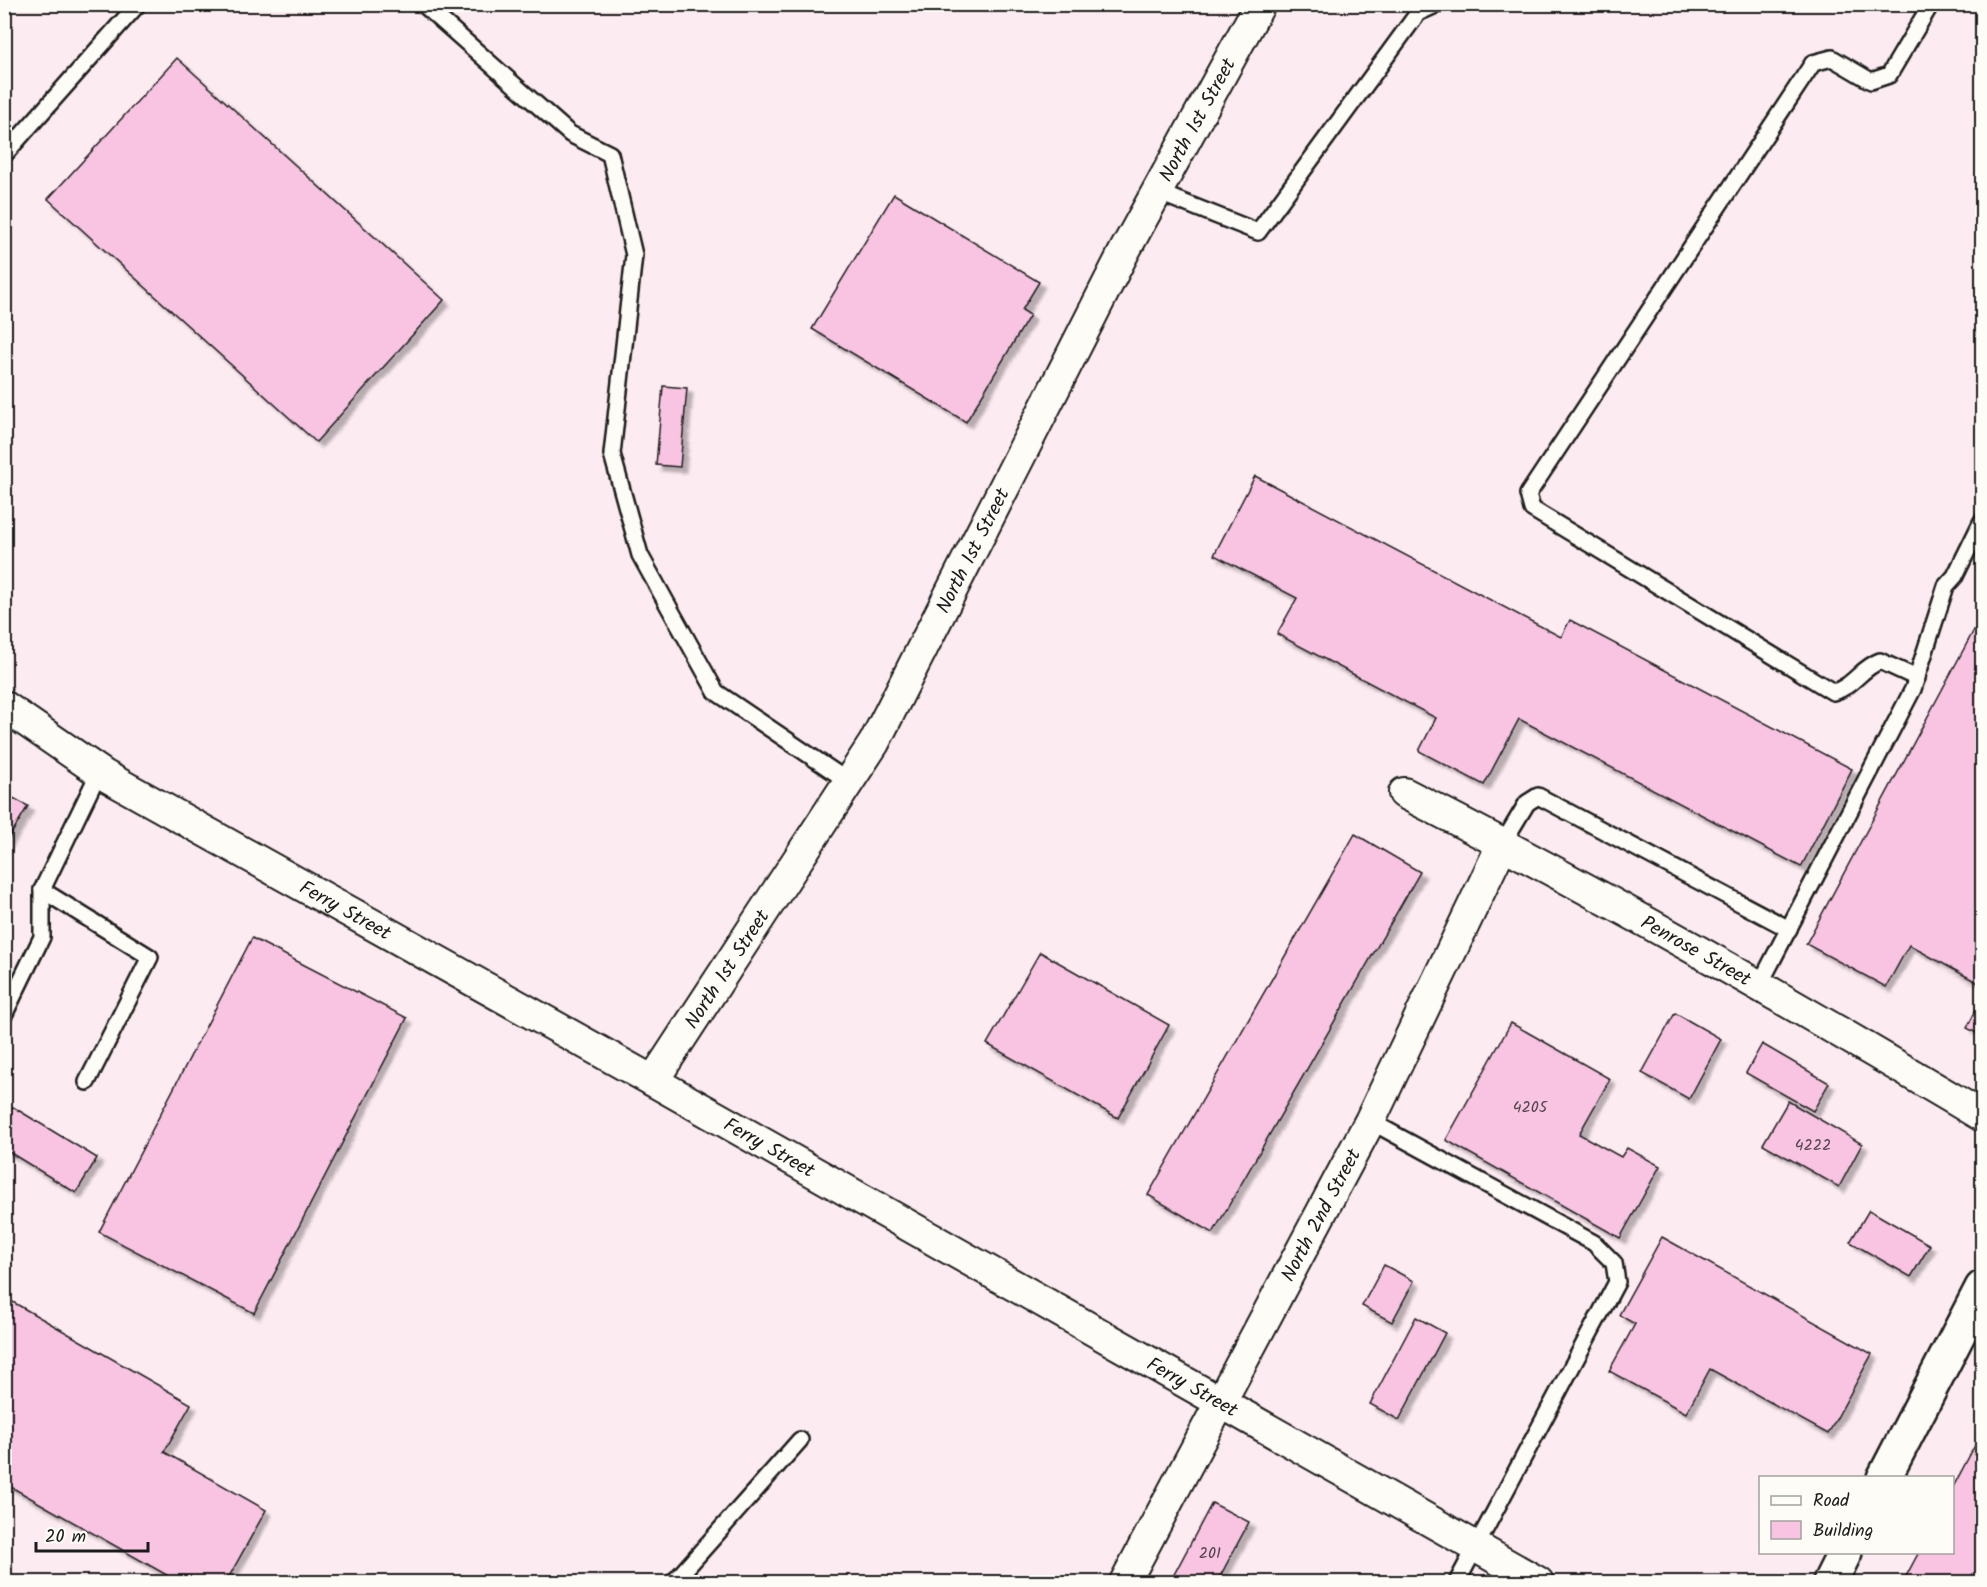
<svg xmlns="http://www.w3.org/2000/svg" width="1987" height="1587" viewBox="0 0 1987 1587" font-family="Kalam,sans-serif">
  <defs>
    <filter id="shadow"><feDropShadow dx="5.5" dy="5.5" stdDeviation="1.5" flood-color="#0004"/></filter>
  </defs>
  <rect width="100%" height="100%" fill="#fdfcf7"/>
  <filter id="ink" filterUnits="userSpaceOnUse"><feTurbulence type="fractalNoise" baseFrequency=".0167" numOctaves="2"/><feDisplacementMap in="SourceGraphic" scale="12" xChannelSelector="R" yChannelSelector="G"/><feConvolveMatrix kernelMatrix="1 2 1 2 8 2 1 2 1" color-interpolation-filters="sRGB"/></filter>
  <g filter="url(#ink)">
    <path fill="#fcebf1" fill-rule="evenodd" d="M5,5h1977v1577h-1977zM1760,1478h192v74h-192z"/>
    <g fill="#f8c4e2" stroke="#1c1c1c" stroke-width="1.5" filter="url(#shadow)">
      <path d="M177,58l267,242 -128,142 -268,-243z"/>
      <path d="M894,194l145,88 -17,28 8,5 -64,107 -154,-93z"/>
      <path d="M663,386l24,2 -7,79 -24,-2z"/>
      <path d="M1255,476l306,161 9,-17 282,149 -51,98 -282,-148 -35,66 -65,-34 17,-33 -159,-84 20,-36 -83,-43z"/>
      <path d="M1982,615v370l-73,-40 -23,42 -80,-43z"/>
      <path d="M4,793l24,13 -24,40z"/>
      <path d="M1355,834l65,38 -207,361 -65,-38z"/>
      <path d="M252,938l155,80 -153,295 -155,-81z"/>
      <path d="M1040,952l129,73 -51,93 -131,-74z"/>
      <path d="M1982,998v38l-15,-8z"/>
      <path d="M1675,1013l46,26 -32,60 -47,-26z"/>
      <path d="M1511,1023l99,56 -31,55 42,23 6,-9 33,18 -40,72 -174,-98z"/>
      <path d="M1762,1044l67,39 -16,28 -67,-38z"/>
      <path d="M1788,1101l74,43 -23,43 -76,-43z"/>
      <path d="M13,1107l84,51 -21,35 -72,-44v-28z"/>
      <path d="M1869,1210l61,35 -19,32 -61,-35z"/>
      <path d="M1662,1237l210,117 -44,80 -118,-65 -24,44 -77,-42 26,-47 -16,-9z"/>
      <path d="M1384,1265l30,16 -22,41 -30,-16z"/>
      <path d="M4,1297l187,107 -27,48 102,58 -40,72h-47l-175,-99z"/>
      <path d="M1416,1317l29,16 -46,87 -29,-16z"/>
      <path d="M1982,1432v150h-79l16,-30h33v-63z"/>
      <path d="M1212,1503l37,19 -32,60h-47z"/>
    </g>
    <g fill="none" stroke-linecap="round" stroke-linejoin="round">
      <g stroke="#1c1c1c" stroke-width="20">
        <g id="lane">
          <path d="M423,4l147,130 40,20 24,101 -22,199 28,101 76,137 133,90"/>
          <path d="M4,155l134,-151"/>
          <path d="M1157,192l101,40 160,-219 20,-9"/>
          <path d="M1917,678l-37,-17c-19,7 -27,26 -47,31l-301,-183 -4,-15 285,-431 19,-5 39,23 18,-6 42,-71"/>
          <path d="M1503,843l24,-40 11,-7 251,133"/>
          <path d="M42,890l108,67 -63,125"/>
          <path d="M1760,984l153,-295 33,-103 9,-10 27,-55"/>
          <path d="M4,1015l38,-78v-47l57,-118"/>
          <path d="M1370,1121l224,122 20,20 3,19 -160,300"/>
          <path d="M674,1582l126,-142"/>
        </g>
      </g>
      <g stroke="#1c1c1c" stroke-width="34">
        <g id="street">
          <path id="s1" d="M4,706l100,69 549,306 885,501"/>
          <path id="s2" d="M1404,793c197,100 388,210 578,323"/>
          <path id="s3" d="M653,1081l221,-338 251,-493 135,-246"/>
          <path id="s4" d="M1125,1582l245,-461 133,-278"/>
        </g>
      </g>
      <g stroke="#1c1c1c" stroke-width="38">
        <g id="secondary">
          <path d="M1884,1478l98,-190"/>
          <path d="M1830,1582l15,-30"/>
        </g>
      </g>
      <use href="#lane" stroke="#fdfcf7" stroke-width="15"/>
      <use href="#street" stroke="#fdfcf7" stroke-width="30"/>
      <use href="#secondary" stroke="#fdfcf7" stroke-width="33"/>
    </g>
  </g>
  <g text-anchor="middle" stroke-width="4.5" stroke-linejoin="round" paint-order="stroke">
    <g font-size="16" fill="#53464e">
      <text x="1530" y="1112">4205</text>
      <text x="1813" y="1150">4222</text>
      <text x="1210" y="1558">201</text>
    </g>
    <g font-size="20" fill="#1c1c1c" stroke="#fdfcf7">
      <text dy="7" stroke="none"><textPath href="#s3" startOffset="1106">North 1st Street</textPath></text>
      <text dy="7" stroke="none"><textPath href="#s3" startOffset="620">North 1st Street</textPath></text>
      <text dy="7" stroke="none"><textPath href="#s1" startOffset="398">Ferry Street</textPath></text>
      <text dy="7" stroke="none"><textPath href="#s2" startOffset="332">Penrose Street</textPath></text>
      <text dy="7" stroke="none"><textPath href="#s3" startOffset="134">North 1st Street</textPath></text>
      <text dy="7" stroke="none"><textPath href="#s1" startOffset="884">Ferry Street</textPath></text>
      <text dy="7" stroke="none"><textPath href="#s4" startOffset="416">North 2nd Street</textPath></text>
      <text dy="7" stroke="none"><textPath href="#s1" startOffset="1370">Ferry Street</textPath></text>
    </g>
  </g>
  <rect width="1987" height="1587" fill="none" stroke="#fdfcf7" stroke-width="24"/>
  <rect x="12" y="12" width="1963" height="1563" fill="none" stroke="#1c1c1c" stroke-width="2" filter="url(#ink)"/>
  <rect x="1759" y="1476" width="195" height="78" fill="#fdfcf7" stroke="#a3a29f" stroke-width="1.5"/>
  <rect x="1771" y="1496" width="30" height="9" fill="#fdfcf7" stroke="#a3a29f" stroke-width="1.5"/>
  <text x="1813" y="1506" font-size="18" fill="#1c1c1c">Road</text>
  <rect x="1771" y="1521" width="30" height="18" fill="#f8c4e2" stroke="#a3a29f" stroke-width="1.5"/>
  <text x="1813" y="1536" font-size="18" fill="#1c1c1c">Building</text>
  <path d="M36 1542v9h112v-9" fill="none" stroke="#1c1c1c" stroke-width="3"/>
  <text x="45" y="1542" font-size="18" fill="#1c1c1c" stroke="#fdfcf7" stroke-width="4.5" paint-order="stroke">20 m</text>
</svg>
